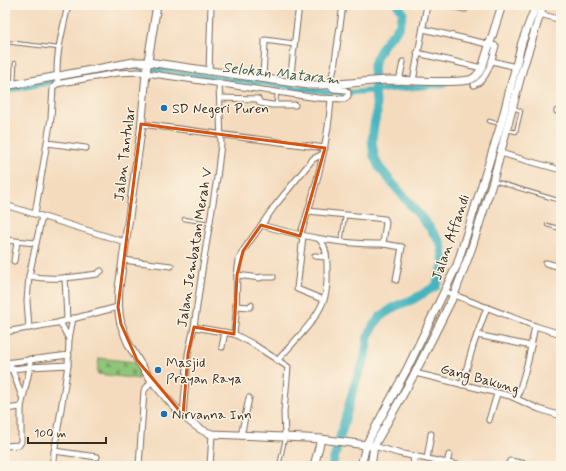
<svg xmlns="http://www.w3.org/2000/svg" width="566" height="471" viewBox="0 0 566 471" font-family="Mynerve,sans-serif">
  <defs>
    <pattern id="cemetery-stones" width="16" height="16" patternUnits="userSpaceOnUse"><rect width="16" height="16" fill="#90c679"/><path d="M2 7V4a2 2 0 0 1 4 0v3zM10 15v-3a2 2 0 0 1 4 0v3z" fill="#77a163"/></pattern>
  </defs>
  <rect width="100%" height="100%" fill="#fcf5e5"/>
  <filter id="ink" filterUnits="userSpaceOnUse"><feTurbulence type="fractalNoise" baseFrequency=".025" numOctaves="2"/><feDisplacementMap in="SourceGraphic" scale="8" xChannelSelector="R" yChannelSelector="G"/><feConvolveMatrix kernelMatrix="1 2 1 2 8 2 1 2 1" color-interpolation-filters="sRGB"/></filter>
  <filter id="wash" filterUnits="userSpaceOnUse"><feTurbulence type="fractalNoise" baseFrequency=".012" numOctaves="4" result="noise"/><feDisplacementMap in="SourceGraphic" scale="16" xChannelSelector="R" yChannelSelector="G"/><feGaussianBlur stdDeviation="0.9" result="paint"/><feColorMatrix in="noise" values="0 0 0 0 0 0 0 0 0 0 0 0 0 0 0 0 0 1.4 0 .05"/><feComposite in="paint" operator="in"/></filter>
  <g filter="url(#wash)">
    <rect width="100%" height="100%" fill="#f4dbbe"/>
    <path fill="url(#cemetery-stones)" stroke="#66784c" d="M99,358l36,4 4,7v10l-42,-5z"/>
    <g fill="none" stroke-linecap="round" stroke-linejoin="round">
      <path stroke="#46b5bf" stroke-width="5.5" d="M5,91l125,-25 199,26 15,1 100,-8"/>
      <path stroke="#46b5bf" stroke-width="9" d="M332,466l24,-86 8,-19 4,-24 5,-11 8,-10 15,-10 18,-7 22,-13 8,-23 -3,-19 -11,-16 -51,-61 -5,-11 -2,-16 2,-16 3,-11 -4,-45 3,-10 10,-17 9,-9 5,-8 3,-11 -5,-8"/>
    </g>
  </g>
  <g filter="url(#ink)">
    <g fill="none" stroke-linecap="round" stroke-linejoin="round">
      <g stroke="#7c6856" stroke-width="4.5">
        <g id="lane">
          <path d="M5,42l54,6"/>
          <path d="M14,84l1,-21"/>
          <path d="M276,104l1,-12"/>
          <path d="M489,121l11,3"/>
          <path d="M507,130l9,2 5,-21 -7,-3"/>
          <path d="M494,181l67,20"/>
          <path d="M184,219l25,4"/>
          <path d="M547,225l14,4"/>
          <path d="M341,242l4,-26"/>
          <path d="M279,466l6,-27"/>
        </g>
      </g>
      <g stroke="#7c6856" stroke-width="7">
        <g id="street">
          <path d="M448,5l17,4"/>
          <path d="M540,14l21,6"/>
          <path d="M423,29l73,17c-4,13 -8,34 -22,39"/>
          <path d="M417,53l65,15"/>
          <path d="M492,61l24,6"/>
          <path d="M209,72l2,-67"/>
          <path d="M263,79c0,-13 2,-26 2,-39l29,4"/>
          <path d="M399,81l4,-19"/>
          <path d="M413,81l14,-76"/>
          <path d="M290,82l9,-77"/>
          <path d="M58,84c-4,-26 5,-54 10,-79"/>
          <path d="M220,98l38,1 2,4 12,2h23"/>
          <path d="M557,111l4,1"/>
          <path d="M141,124l184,24"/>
          <path d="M47,143l39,5"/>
          <path d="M500,153l61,17"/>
          <path d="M5,205l120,37"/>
          <path d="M35,214l16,-96 2,-30 3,-4 61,-11 22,-1 179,26 27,1 3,-3v-4l-3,-2 -12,-1 -3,-5 4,-16 9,-63"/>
          <path d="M261,225c40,11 81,20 122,19l3,-22 -1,-3 -77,-8"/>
          <path d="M300,236c15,-44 28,-90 31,-137"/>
          <path d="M303,236l-6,53 27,11"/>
          <path d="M5,240l31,3"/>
          <path d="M383,244l19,3 -6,33"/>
          <path d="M315,256l11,1"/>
          <path d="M123,260l48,6"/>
          <path d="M14,261l3,-19"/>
          <path d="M546,263l15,4"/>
          <path d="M237,275l23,3 1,-1h12"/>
          <path d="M29,276c23,5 45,1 68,-2l4,-3"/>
          <path d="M65,278l2,42"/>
          <path d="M444,291l91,35 26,8"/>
          <path d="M236,306l14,1 1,-2"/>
          <path d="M60,322l9,17"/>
          <path d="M194,327l40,7 19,10 35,23 -4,45 1,25"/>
          <path d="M29,328l-2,-27 2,-25 13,-60"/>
          <path d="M5,332l52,-9 61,-16"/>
          <path d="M234,334l2,-19 1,-40 2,-15 4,-9 31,-44 39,-48 10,-5"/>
          <path d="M477,335l54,11"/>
          <path d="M222,347l3,-15"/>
          <path d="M278,360c15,-18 41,-41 47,-64 3,-10 2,-21 2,-31 0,-8 -1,-20 -8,-26"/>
          <path d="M5,363l64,-8"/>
          <path d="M11,366l11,31"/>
          <path d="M5,370l25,-3 38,-2"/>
          <path d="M415,373l95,23 29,13 22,7"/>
          <path d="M462,385l11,-39 14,-39"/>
          <path d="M517,399l11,-38 7,-35"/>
          <path d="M5,409l16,-2"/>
          <path d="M183,415l5,-61 6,-27 8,-56 15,-93 4,-34 -2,-61"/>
          <path d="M489,420l8,-26"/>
          <path d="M241,436l8,-38"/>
          <path d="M5,446l14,-1 2,-3v-35l9,-40v-8"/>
          <path d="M374,446l24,7 64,13"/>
          <path d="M54,451l43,6"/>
          <path d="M413,456l1,10"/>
          <path d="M427,459l4,-25"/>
          <path d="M447,463l2,-8"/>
          <path d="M52,466l16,-101 1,-26 4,-21"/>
          <path d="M139,466l5,-75 8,-11"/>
          <path d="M210,466l2,-32"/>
          <path d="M507,466l3,-5 27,5"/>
        </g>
      </g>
      <g stroke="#7c6856" stroke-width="9">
        <g id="secondary">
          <path d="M157,5l-11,68 -5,58 -22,157c-1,13 -1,24 2,36 3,8 6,18 11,26 12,23 54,78 80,84l94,4 15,1 -7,27"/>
          <path d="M5,86l129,-24h14l160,23c27,1 54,-4 82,-5 26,0 53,4 79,0 6,-1 10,-7 13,-12l20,-63"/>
          <path d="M321,439l45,6"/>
          <path d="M361,466l5,-21 41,-76 50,-104 44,-141 21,-82 14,-37"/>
          <path d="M371,466l3,-20 41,-73 39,-78 17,-45 22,-69 30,-113 20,-63"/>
        </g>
      </g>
      <g stroke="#7c6856" stroke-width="10">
        <path id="primary" d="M366,445l8,1"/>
      </g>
      <use href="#lane" stroke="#fff" stroke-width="2.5"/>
      <use href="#street" stroke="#fff" stroke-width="5"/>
      <use href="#secondary" stroke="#fff" stroke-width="7"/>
      <use href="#primary" stroke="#fff" stroke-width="8"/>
    </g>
  </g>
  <path fill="none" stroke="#d7540e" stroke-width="3" stroke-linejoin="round" d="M141,124l184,24 -25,88 -39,-11 -18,26 -6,24 -3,59 -40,-7 -6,27 -5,61 -46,-55 -16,-36 -3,-17z"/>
  <g fill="#1f6fb2" stroke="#fcf5e5" stroke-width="1.5">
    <circle cx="164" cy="108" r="4"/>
    <circle cx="158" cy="370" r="4"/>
    <circle cx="164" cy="414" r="4"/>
  </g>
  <g text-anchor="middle" stroke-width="3" stroke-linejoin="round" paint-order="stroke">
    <g font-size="14" fill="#3b2a1e" stroke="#fcf5e5" text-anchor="start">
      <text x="172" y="113">SD Negeri Puren</text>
      <text x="166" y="367">Masjid<tspan x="166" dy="16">Prayan Raya</tspan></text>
      <text x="172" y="419">Nirvanna Inn</text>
    </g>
    <g font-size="14" fill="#3b2a1e" stroke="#fcf5e5">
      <text transform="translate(124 154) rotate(-83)" y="5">Jalan Tantular</text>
      <text transform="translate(450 237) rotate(-71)" y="5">Jalan Affandi</text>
      <text transform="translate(194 247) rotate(-81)" y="5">Jalan Jembatan Merah V</text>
      <text transform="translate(480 378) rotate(15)" y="5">Gang Bakung</text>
    </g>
    <g font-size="15" font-style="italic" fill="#3f5b56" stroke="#fcf5e5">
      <text transform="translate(281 73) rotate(6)" y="5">Selokan Mataram</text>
    </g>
  </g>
  <rect width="566" height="471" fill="none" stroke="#fcf5e5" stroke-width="20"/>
  <path d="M28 437v6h78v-6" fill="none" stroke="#3b2a1e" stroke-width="2"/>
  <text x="34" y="437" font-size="12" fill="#3b2a1e" stroke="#fcf5e5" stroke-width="3" paint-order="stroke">100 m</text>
</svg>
